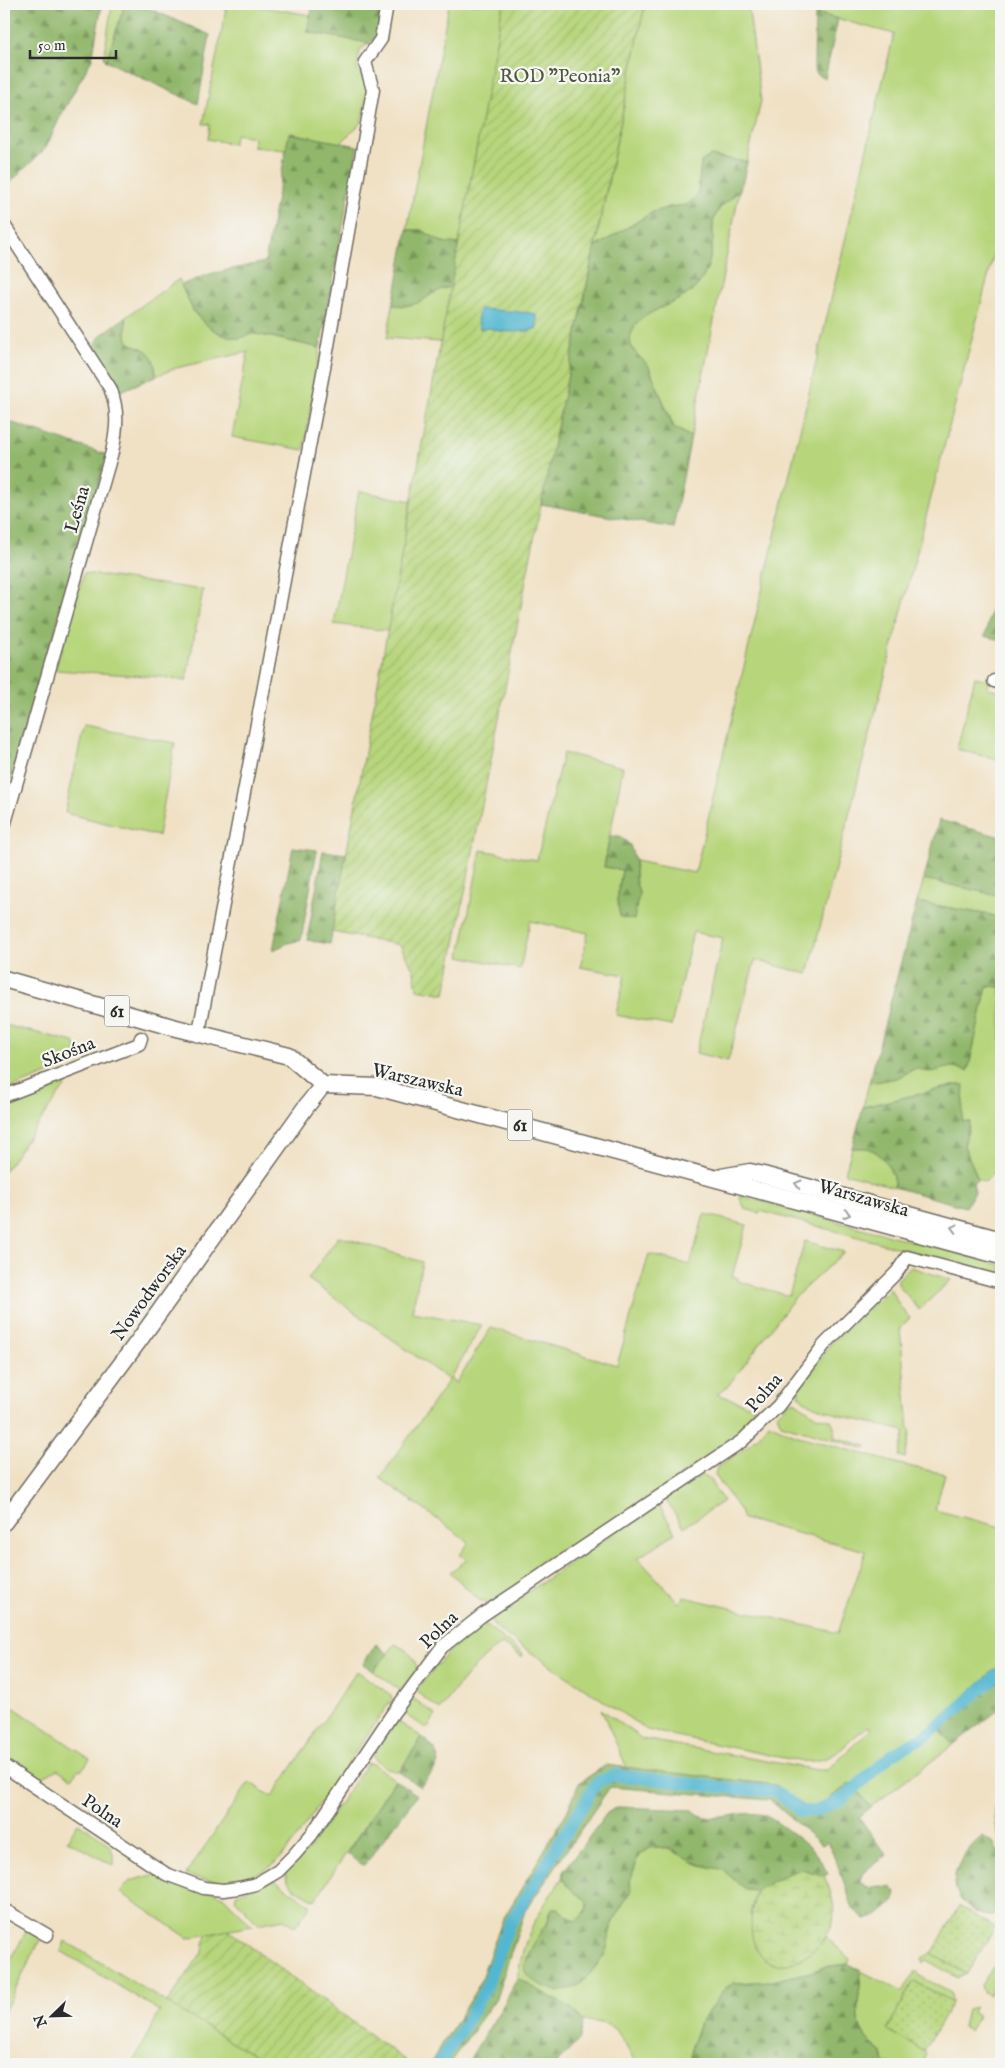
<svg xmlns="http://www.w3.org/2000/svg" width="1005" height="2068" viewBox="0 0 1005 2068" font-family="'IM FELL English',serif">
  <defs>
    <pattern id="forest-firs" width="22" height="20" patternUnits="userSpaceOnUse" patternTransform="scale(1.25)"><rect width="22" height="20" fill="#91b76c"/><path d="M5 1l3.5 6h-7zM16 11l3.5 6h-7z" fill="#779559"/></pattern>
    <pattern id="wetland-marsh" width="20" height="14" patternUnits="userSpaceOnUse" patternTransform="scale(1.25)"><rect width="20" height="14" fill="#b7d67c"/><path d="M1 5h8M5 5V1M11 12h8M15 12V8" fill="none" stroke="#9eb86b"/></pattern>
    <pattern id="park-dots" width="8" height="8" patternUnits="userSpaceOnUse" patternTransform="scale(1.25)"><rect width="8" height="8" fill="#b7d67c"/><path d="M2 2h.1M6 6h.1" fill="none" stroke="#9eb86b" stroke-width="1.8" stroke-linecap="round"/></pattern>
    <pattern id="garden-furrows" width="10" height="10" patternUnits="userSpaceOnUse" patternTransform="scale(1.25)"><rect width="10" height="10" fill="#b7d67c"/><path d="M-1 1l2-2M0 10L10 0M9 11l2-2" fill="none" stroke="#9eb86b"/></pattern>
  </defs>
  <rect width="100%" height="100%" fill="#f6f6f2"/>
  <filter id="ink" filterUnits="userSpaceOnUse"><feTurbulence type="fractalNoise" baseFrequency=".02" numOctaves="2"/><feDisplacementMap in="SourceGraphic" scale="10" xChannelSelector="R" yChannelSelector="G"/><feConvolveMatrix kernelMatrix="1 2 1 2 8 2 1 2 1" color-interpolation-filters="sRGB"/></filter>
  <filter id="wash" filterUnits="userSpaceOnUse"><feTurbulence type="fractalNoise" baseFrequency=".0096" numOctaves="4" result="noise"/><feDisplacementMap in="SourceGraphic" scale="20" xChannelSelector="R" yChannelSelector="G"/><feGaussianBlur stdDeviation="1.12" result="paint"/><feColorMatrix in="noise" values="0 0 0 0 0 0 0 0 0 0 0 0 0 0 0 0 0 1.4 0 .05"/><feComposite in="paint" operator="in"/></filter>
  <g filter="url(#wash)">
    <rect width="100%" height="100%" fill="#f0e1c4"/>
    <g fill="#b7d67c" stroke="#718054">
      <path d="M112,4h13l-19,57 -2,-5z"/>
      <path d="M227,4h18l65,11 -3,17 62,11 -9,7 -3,18 12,18 -8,37 -20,20 -51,-10 -4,17 -33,-3 1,-10 -18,-3 -3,10 -25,-5 2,-15h-7z"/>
      <path d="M449,4h54l-44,240 -17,-2 -21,-12h-14z"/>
      <path d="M645,4h103l13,97 -14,61 -37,-6 -9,6 -3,32 -11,11 -17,2 -17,5 -58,35z"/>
      <path d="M782,4h219v222l-193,748 -53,-14 -27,101 -32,-8 27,-115 -30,-6 -22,94 -55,-11 9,-40 -45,-8 8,-34 -58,-12 -10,48 -60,-13 21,-106 56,10 26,-107 60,14 -19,99 18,4 -5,30 22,-7 -4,-14v-18l60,12 199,-839z"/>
      <path d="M740,188l-49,249 -17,-10 -25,-60c-8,-12 -24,-17 -17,-35 8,-22 46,-28 62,-43 14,-13 18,-34 19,-53 0,-6 -1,-13 2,-19 4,-12 17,-20 25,-29z"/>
      <path d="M179,279l15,34 18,16 10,6 17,3 13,-5 68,15 -16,102 -72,-13 16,-85 -72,16 -20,8c0,-10 -6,-20 -14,-27 -5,-4 -11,-3 -14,-8 -4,-8 -1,-16 -2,-24z"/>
      <path d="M451,287l-10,55 -54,-4 6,-33 13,1 33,-17z"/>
      <path d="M359,491l52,10 -23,130 -54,-7z"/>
      <path d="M84,573l119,17 -17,91 -25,-4 -106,-7z"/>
      <path d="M975,677l14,3 -1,8 13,3v70l-44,-12z"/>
      <path d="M84,726l91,17 -17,93 -93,-23z"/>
      <path d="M924,879l77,17v21l-84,-15z"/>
      <path d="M987,986l14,1v178l-16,17 -7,-3 -14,-33 6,-24 -8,-1 1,-31 -6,-5 -94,22 6,-24 28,-5 19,-10c14,7 21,1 36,-1 5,0 11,2 16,4z"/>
      <path d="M5,1025l69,17 7,19 -77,30v-64z"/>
      <path d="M65,1079l1,6 -6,8 -56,79v-70z"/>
      <path d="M852,1148c5,0 11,-1 16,0 15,4 27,25 26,39l-49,-14z"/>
      <path d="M741,1196l260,69v10l-241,-64 -1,2 -14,-4 -5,-11z"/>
      <path d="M704,1214l43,11 -15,51 6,2v3l51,15 16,-55 39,11 -49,45 -67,89 -11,8 42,15 5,4 -28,25 -22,15 -224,150 -11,-3 -29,-28 17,-12 -7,-5 9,-13 -89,-64 69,-98 -141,-101 31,-43 83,26 -10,50 70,13 -32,54 6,4 35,-55 126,37 32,-111 41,11z"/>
      <path d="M911,1267l40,13 -32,30 -21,-26v-5z"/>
      <path d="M890,1289l11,19 9,10 -10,10 9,102 2,1 -6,27 -6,-2 6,-25c-20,-5 -96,-20 -105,-35 -2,-3 -2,-5 -2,-8l36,-48z"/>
      <path d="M790,1401l6,1 20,14 15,4 4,9 -1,8 33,9 -1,3 -85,-25 -4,-10z"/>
      <path d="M769,1423l26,12 108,30 42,9 -10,36 66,17v137l-67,59 19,22 -82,62 -20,-24 -31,22 -14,3 -31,-23 -148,-17 -26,-59 41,30 175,31h10l44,-41 -3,-3c-28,20 -31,38 -70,35l-151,-31 -133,-89c-9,-7 -20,-12 -24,-23l164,-112h6l15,27 -37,25 41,45 5,-6 154,36 28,-82 -123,-32 -3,-8 -25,-36 2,-8c18,-12 40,-25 52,-44z"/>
      <path d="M702,1475l7,4 14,22 -39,26 -17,-25v-5z"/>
      <path d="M483,1623l40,31 -1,3 -20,-13c-26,16 -43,41 -62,66l-25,-19 37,-43z"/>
      <path d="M395,1644c12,6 21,12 22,27l-17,19 -27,-19z"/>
      <path d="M357,1671l34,24 1,4 -98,142c-5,7 -11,15 -18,21 -25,21 -61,25 -90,12l63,-92 23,15z"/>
      <path d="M410,1696l26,19 -9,14 -26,-18z"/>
      <path d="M4,1701l86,58 -9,12 -3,-1 -6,8 -15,-9c-26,18 -30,6 -53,-9z"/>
      <path d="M395,1722l5,1 22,14 -23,35c-10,-1 -22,-9 -27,-17z"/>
      <path d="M367,1763l6,1 22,16 -80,120c-10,-6 -31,-14 -29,-28l23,-23z"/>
      <path d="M1001,1788v56c-7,-19 -9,-37 0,-56z"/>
      <path d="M78,1823c17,12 39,19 36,43l-47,-26z"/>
      <path d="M658,1847c20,3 25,12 43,18 7,2 16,2 23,5 13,8 13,19 32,21l-6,23 15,46c8,3 16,5 24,3 14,-5 30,-15 37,-26l24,22 -2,5 -24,3 -9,4 -43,10 -38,2 -10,6 -24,34 -8,21 -2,20h-53c-20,-28 -14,-42 -54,-43l-11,-12 -55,-31c2,-9 4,-18 6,-27 7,-26 24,-51 39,-73l12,14 12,8 2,7 -8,12 -6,2 -17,-13 -8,4 -1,10 -7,8 43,51 20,-25 4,-11 2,-14 9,-21 12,-19 -1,-10 9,-26 11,-7z"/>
      <path d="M156,1874l66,21 30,31 -64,12 -68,-46 10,-11z"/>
      <path d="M273,1880l3,1 35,24 -16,22 -11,-8 -26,5 -23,-25 2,-5z"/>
      <path d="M27,1930l14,8 -37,74v-40z"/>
      <path d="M65,1941l203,123h-136l28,-53 -99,-60z"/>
      <path d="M933,1952l-1,2 35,20 -9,4 -32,-18 -2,3 -2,-5z"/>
      <path d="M993,1967l8,3v4l-12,21 -6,-3 -2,-7z"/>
      <path d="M861,1971l42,21 11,-20h4v3l33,18 1,10 -38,-22 -27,49 37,21 2,3 -4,10h-37l-2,-11c-37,-26 -23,-45 -22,-82z"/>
      <path d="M975,2007l-3,5 6,4 -9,15 -6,-4 4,-18z"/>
    </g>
    <g fill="url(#forest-firs)" stroke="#5e714c">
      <path d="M4,4h98l-10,55 -32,58 -14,31 -42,40z"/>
      <path d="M125,4h14l71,31 -12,69 -92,-43z"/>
      <path d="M313,4h70l-6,34 -8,5 -62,-11z"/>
      <path d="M815,13l23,6 -13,59 -6,-2 -5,-6z"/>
      <path d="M289,133l69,13 -38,202c-21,-5 -43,-11 -65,-14 -6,-1 -12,5 -18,4 -32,-5 -45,-26 -56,-53l28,-11 56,-12z"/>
      <path d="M710,156l37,6c-2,8 -3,19 -7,26 -6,11 -21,16 -25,29 -3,6 -2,13 -2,19 -1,19 -5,40 -19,53 -16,16 -54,21 -62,43 -7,18 9,23 17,35l24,60 18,10 -18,91 -132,-24 54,-257 58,-35 17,-5 17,-2 11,-11 3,-32z"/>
      <path d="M407,230h14l21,12 17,2 -8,43c-28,5 -24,22 -58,18z"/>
      <path d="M126,317c1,8 -2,17 2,24 3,4 7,4 11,6 13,4 17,16 17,29l-37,16 -26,-44 8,-13z"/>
      <path d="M4,420l103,35 -103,348z"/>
      <path d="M1001,573v67l-16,-4z"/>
      <path d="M939,820l62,17v59l-77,-17z"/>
      <path d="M610,836h10l10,9 5,16v18l4,14 -5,27 -14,-3 -3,-17 5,-30 -18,-3z"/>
      <path d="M293,847l24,3 -16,90 -13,3 -15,7z"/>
      <path d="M323,851l23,3 -16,90 -23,-4z"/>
      <path d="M917,902l84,15v70l-14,-1 -19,85c-5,-1 -11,-4 -16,-4 -16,2 -20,9 -36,1l-19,10 -28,5z"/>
      <path d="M957,1085h7l-2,36 8,1 -6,24 14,33 -5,4 2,9 -10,15 -71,-20c1,-12 -10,-32 -22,-37 -6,-3 -14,-2 -20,-2l11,-41z"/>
      <path d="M376,1644l12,10 -15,17 -10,-7z"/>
      <path d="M1001,1664v44l-48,37 -19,-22z"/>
      <path d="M422,1737c27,22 17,27 -2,50l-21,-15z"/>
      <path d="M606,1765l169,20 31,23 14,-3 31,-22 20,24 -12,10 27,38 -22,17 -3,9 5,7 14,-2 11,1 5,6c-2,15 -17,22 -30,26l-7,-4 -6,-7 -17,-48 -9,-18 -5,3 -52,-45 -160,-13 -85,124 -29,87 -47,66h-19l49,-79 23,-64 65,-109 12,-29z"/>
      <path d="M395,1780l22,15 -53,71 -17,-13z"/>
      <path d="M617,1807l76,3c16,18 46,-2 70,5 11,3 45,30 53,39 5,6 8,13 12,20l-4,2 -23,-7 -21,8 -24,14 -10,-1 -23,-20 -21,-5 -13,-5 -17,-11 -14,-2 -8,1 -11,7 -9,26 1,10 -12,19 -9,21 -2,14 -4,11 -20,25 -8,6 -18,5c-9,-4 -22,-8 -28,-14 -14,-12 8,-42 16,-52 4,-5 2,-13 6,-18h5l17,13c8,-3 18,-12 11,-21 -2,-3 -7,-5 -10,-7 -5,-4 -9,-10 -13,-15l1,-6 44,-59z"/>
      <path d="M982,1836l11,7 8,13v43l-8,17c-23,1 -44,-22 -37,-45 5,-14 15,-25 26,-35z"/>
      <path d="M848,1964l13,7c-1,37 -15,56 22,82l2,11h-195l2,-20 8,-21 24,-34 10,-6 38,-2 43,-10 9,-4z"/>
      <path d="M517,1978l55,31 11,12 -3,18 -24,25h-91l4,-4 38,-61z"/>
    </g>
    <path fill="url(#wetland-marsh)" stroke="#718054" d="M801,1869l23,7c7,15 13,33 8,49 -7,23 -48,54 -70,32 -16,-17 -11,-46 -6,-66l24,-14z"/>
    <g fill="url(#park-dots)" stroke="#718054">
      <path d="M959,1906l36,21 -28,47 -35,-20z"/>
      <path d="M914,1981l38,22 -28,48 -37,-21z"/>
    </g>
    <g fill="url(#garden-furrows)" stroke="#718054">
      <path d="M503,4h142l-104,500 -96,490 -28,-5 -3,-18 -14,-26 -68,-13z"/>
      <path d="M228,1930l182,134h-142l-101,-61 36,-52 3,-16z"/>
    </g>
    <path fill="#52b7d1" stroke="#3e717e" d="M481,309l51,4 5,3v12l-9,3 -16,1 -13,-1 -10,-3 -9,1 -3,-9 2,-10z"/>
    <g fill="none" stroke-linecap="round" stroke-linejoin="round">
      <path stroke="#52b7d1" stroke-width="12" d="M438,2064l19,-27 28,-47 23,-63 89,-145 18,-7 123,14 34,2 10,4 18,16h16l28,-13 46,-42 40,-23 71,-61"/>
    </g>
  </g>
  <g filter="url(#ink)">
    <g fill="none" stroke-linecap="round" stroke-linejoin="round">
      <g stroke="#706b61" stroke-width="15">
        <g id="minor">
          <path d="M4,225l106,163c9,22 7,41 2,64l-108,374"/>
          <path d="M994,681l7,2"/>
          <path d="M199,1032l127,-675 47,-267 -8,-28 16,-23 6,-35"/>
          <path d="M4,1096l135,-52 2,-6"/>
          <path d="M4,1766l162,108 38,14 19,2 16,-2 17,-4 22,-13 16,-16 18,-21 81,-121 49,-66 39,-31 261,-175 36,-35 46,-61 73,-73 10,-15 94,25"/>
          <path d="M4,1910l43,25"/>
        </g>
      </g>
      <g stroke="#706b61" stroke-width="19">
        <g id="major">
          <path d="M4,979l168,48 117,29 34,29 54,2 624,169"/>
          <path d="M721,1177l29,-5 13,3 238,65"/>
          <path d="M4,1522l136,-183 165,-231 18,-23"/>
        </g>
      </g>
      <use href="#minor" stroke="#fff" stroke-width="12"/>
      <use href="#major" stroke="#fff" stroke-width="16"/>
    </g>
    <defs><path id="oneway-chevron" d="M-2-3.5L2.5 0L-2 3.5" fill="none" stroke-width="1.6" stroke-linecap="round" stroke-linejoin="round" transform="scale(1.25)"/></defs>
    <g stroke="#a0a0a0">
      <use href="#oneway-chevron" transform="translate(798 1184) rotate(-164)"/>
      <use href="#oneway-chevron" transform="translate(847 1214) rotate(16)"/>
      <use href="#oneway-chevron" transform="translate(954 1228) rotate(-165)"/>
    </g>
  </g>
  <g text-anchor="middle" stroke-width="4.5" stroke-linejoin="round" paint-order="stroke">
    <g fill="#f6f6f2" stroke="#686867" stroke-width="1">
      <rect x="104.5" y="995.5" width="25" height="31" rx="4"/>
      <rect x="507.5" y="1109.5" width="25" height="31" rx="4"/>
    </g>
    <g font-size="18" font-weight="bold" fill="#2b2b2b">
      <text x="117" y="1017">61</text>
      <text x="520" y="1131">61</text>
    </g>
    <g font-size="19" fill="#4e563f" stroke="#f6f6f2">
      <text x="560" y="82">ROD "Peonia"</text>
    </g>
    <g font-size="19" fill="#2b2b2b" stroke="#f6f6f2">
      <text transform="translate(76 509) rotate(-74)" y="7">Leśna</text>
      <text transform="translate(68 1051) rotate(-21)" y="7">Skośna</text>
      <text transform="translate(418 1079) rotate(13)" y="7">Warszawska</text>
      <text transform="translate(864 1197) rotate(16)" y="7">Warszawska</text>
      <text transform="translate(148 1292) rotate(-54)" y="7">Nowodworska</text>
      <text transform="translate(763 1392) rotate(-49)" y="7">Polna</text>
      <text transform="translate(438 1629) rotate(-44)" y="7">Polna</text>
      <text transform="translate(103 1810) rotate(34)" y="7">Polna</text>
    </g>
  </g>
  <rect width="1005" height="2068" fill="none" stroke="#f6f6f2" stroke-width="20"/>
  <g transform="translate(52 2016) rotate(247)" stroke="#f6f6f2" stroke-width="4" paint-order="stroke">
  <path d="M0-4L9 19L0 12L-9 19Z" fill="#2b2b2b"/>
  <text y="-8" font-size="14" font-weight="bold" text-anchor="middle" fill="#2b2b2b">N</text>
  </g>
  <path d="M30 50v8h86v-8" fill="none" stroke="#2b2b2b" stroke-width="2.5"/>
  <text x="38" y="50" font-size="15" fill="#2b2b2b" stroke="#f6f6f2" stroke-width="4" paint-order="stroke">50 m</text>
</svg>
